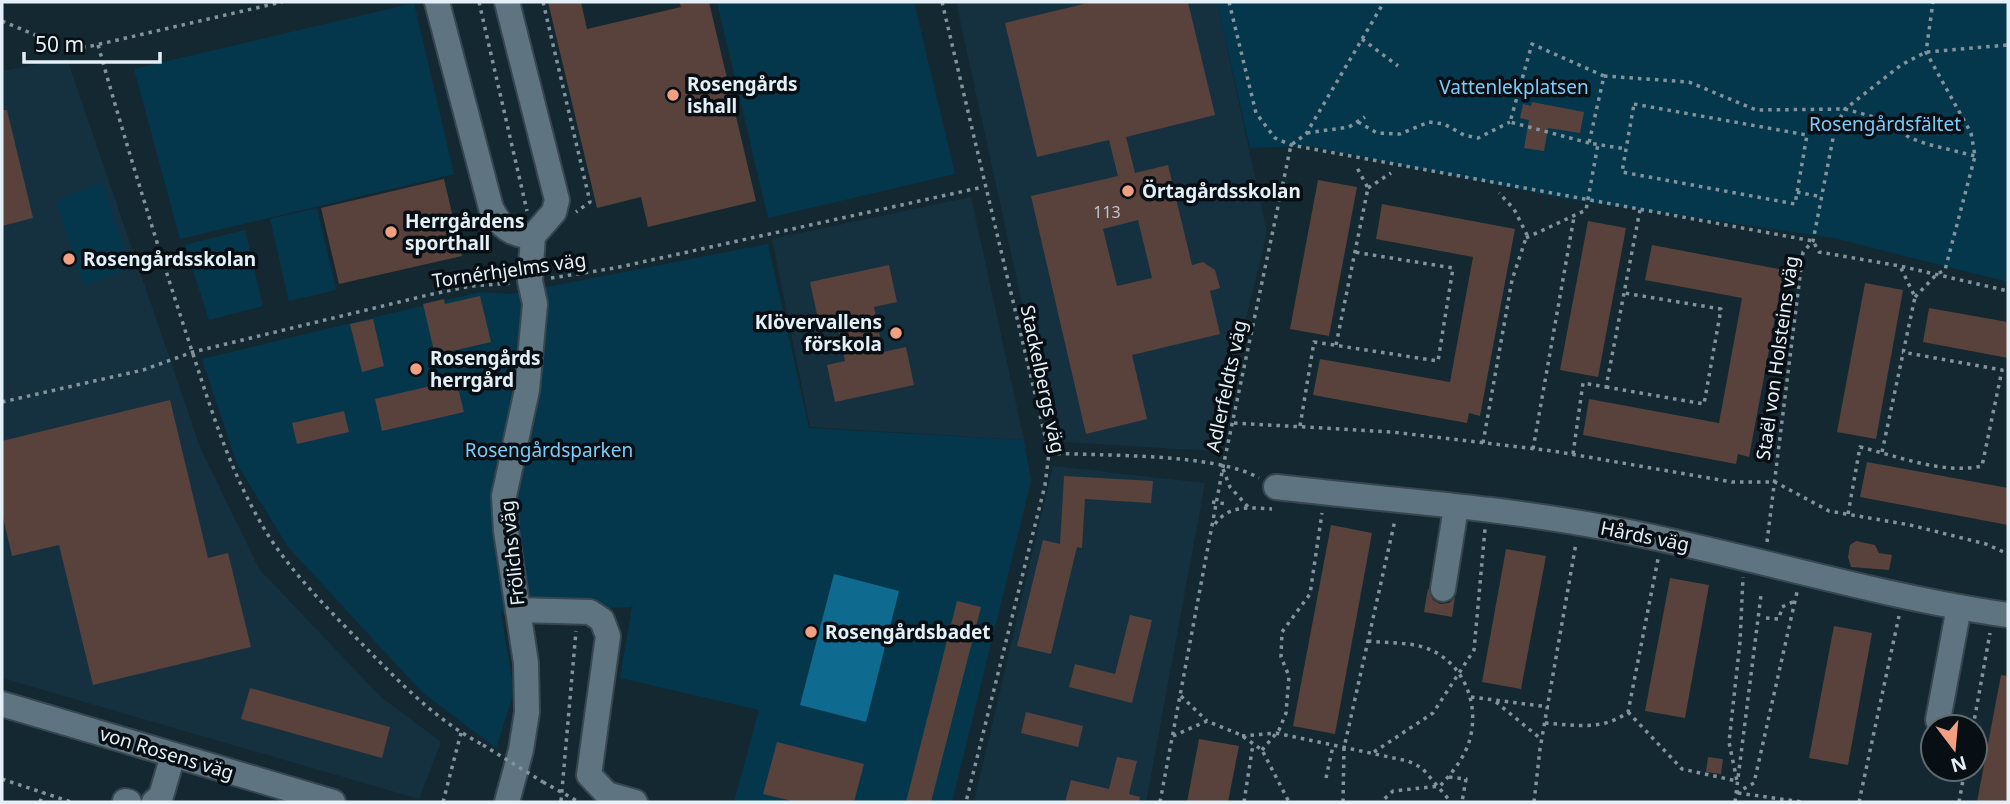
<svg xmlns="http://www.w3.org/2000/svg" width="2010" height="804" viewBox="0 0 2010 804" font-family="'Noto Sans',sans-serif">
  <rect width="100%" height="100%" fill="#142832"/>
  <g fill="#153140">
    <path d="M956,2h261l50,231 -54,218 -149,-9 -15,-16z"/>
    <path d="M67,59l133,388 59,122 122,128 60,45 -22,57 -417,-121v-607z"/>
    <path d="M971,197l53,243 -214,-13 -38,-188z"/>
    <path d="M1053,466l152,17 -59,319h-172z"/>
  </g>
  <g fill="#05374c">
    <path d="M717,2h197l41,172 -187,44z"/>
    <path d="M1217,2h791v280l-174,-44 -267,-39 -257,-53 -60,2z"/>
    <path d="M414,3l40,171 -274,65 -46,-170z"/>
    <path d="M100,183l4,3 27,82 -45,17 -3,-2 -27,-82z"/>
    <path d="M317,208l19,82 -47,11 -19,-82z"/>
    <path d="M245,230l18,76 -54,14 -24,-75z"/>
    <path d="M768,244l41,184 215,12 7,41 -79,321h-218l25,-92 -139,-32 13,-77 -2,6 -130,6 13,79 -18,56 -74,-56 -134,-145 -51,-83 -35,-105 278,-67 31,2z"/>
  </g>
  <path fill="#0f6a8f" d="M834,574l65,17 -33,131 -66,-17z"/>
  <g fill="#58423b" fill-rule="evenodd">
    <path d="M548,2h33l6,27 94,-22 -2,-5h30l47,199 -108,26 -7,-30 -44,11z"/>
    <path d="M1092,2h96l27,113 -89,22 9,36 33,-8 24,100 11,-3 12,8 5,18 -10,3 10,43 -88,21 15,64 -61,15 -55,-238 87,-20 -9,-36 -72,17 -32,-134zM1138,220l14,58 -35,8 -14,-57z"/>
    <path d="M1532,102l52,10 -4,21 -32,-5 -4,23 -20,-3 5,-28 -9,-2 3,-14 8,2z"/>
    <path d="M2,110h5l26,108 -31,8z"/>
    <path d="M444,179l18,77 -123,28 -18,-76z"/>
    <path d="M1318,180l39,7 -28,149 -39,-7z"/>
    <path d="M1382,204l133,25 -35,187 -11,-3 -2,10 -154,-28 7,-36 130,23 23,-125 -97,-18z"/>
    <path d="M1588,221l38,7 -28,149 -38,-7z"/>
    <path d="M1652,245l132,25 -35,187 -11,-3 -2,10 -153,-29 6,-36 130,24 23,-125 -97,-18z"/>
    <path d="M889,265l8,37 -23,5 9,45 23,-5 8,38 -79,17 -8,-37 18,-4 -10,-46 -17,4 -8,-37z"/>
    <path d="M1865,283l38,7 -27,149 -39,-7z"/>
    <path d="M480,296l11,46 -56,13 -12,-51 21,-5 1,5z"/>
    <path d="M1929,308l79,14v36l-85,-16z"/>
    <path d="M373,319l11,47 -22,6 -12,-48z"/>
    <path d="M456,380l8,32 -82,19 -7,-32z"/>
    <path d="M170,400l38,158 20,-5 23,94 -158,38 -34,-140 -47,11 -10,-43v-72z"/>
    <path d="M344,411l5,21 -52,12 -5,-21z"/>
    <path d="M1867,462l141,26v37l-148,-28z"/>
    <path d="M1064,476l89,5 -2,22 -66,-4 -3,49 -5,-1 -26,107 -34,-8 26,-106 17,4z"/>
    <path d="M1331,525l41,8 -37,201 -42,-8z"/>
    <path d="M1856,541l19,4 4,8 13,2 -3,15 -38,-3 -3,-10 2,-12z"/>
    <path d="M1506,549l40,7 -25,133 -39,-7z"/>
    <path d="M1670,578l39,7 -24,133 -40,-7z"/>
    <path d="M1428,588l5,12 7,4 9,-1 6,-6 -3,20 -28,-5z"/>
    <path d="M957,601l24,6 -50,195h-25z"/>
    <path d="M1130,615l22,5 -20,83 -63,-16 6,-23 40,10z"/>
    <path d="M1834,626l38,7 -24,132 -39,-7z"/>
    <path d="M2001,675l7,1v126h-31z"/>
    <path d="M250,688l140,39 -8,31 -141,-39z"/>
    <path d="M1026,712l57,14 -5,21 -57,-14z"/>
    <path d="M1199,739l40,7 -11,56h-41z"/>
    <path d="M777,742l87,22 -10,38h-58l-33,-8z"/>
    <path d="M1117,757l20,4 -8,33 11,3 -1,5h-74l6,-22 38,9z"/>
    <path d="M1708,757l15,2 -2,15 -15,-2z"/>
  </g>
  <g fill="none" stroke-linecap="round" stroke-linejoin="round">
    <g stroke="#37464f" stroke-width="28">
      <g id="minor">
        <path d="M437,2l54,206c9,19 21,28 42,28"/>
        <path d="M1276,487c111,13 223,20 332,41 134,25 267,68 400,87"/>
        <path d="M1443,589l13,-82"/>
        <path d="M518,610l72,2 12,8 6,16 -19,139 18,19 28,8"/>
        <path d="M2,704l331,98"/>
        <path d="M1938,720l21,-113"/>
        <path d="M125,801l4,1"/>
        <path d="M154,802l7,-6 12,-41"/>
        <path d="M507,802l14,-52 6,-38 -1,-49 -20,-132 -2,-35 23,-106 8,-86 -5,-23 3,-45 21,-24 3,-12 -50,-198"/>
      </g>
    </g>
    <g stroke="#83939b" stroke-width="3.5" stroke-dasharray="3.5 5" stroke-linecap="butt">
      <path d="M479,2l48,209"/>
      <path d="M543,2l47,200 -14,10"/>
      <path d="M942,2l107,451 -4,32 -79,317"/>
      <path d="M1229,2l27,111 19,25 16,7 522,96 6,11 81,14 108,25"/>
      <path d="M2,21l57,24 28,2 195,-45"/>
      <path d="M1362,39l36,27"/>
      <path d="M98,45c28,99 58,196 90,294 23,69 41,133 80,196 27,42 66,80 101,116 34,35 70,71 114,94"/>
      <path d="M1604,76l85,6 67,28 89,-1 40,11 25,18 17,6 48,12"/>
      <path d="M1634,104l173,31 -12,69 -173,-32z"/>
      <path d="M1358,122l19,11 23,1 29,-12 15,2 20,11 14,3 32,-16"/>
      <path d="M1307,133l42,-6 16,-10"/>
      <path d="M1589,143l-79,-21 22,-78 72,32 -15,67 37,6"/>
      <path d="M1368,188l23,-15"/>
      <path d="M1797,192l25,5"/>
      <path d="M1526,238l60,-28 12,-66"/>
      <path d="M551,278l64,-10 368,-81"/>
      <path d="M1915,297l22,-23 8,-4 30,-114 -4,-23 -45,-81 7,-50"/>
      <path d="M1336,345l32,-157 -12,-22"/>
      <path d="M1606,387l98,17 17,-95 -97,-16"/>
      <path d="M2,402l141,-32 50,-18 235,-57 43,-9 41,-3"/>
      <path d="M1234,423l158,9 161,19 179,31h43l54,29 81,14 76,19 22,10"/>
      <path d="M1300,426l14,-84 124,19 15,-93 -99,-16"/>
      <path d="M1483,443l29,-163 15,-45 -13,-26 -15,-16"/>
      <path d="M1533,449l41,-232"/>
      <path d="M1882,452l33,-155 -15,-31"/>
      <path d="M1049,453c53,3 167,0 210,25"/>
      <path d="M1573,454l10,-71 23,4 34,-177"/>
      <path d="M1223,469l7,18 19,21"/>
      <path d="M1212,502l15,2"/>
      <path d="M1848,514l12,-67c37,9 85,28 122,19l20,-96 -100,-18"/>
      <path d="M1215,524c14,-20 36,-16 57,-15"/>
      <path d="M1767,542l36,-290 10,-11 22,-113 10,-19 56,-44 25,-13 82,-7"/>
      <path d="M1766,618l13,1 3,-12 13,-6"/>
      <path d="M1368,641c17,2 38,1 55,6 41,13 59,59 45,98 -6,16 -17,29 -28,41l-47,5 -12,11"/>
      <path d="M1181,696l26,25"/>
      <path d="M1471,697l78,10"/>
      <path d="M1496,702l45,37"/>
      <path d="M1628,712l54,57 55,12 -8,-39 11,-100 3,-65"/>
      <path d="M1545,723c30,2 58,8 83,-11l30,-153"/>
      <path d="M1973,727l17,-94"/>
      <path d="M1173,736l34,-15 34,14 21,15 27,52"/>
      <path d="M1242,736l34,-3 132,28 14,7 29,34"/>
      <path d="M1262,750l17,-20 7,-17 3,-37 -8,-19 1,-25 28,-38 12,-81"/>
      <path d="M1374,752l59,-39 41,-63 11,-121"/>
      <path d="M1449,777l17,2 -4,23"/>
      <path d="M1326,778l7,-32"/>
      <path d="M2,779l69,23"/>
      <path d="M543,782l36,20"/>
      <path d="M1736,793l18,-10 43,-191"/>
      <path d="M1738,793l64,9"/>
      <path d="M561,801l15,-170"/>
      <path d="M40,802l3,-9"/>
      <path d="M443,802l18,-69"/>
      <path d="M1160,802l63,-335 68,-322 15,-11 78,-132"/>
      <path d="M1244,802l9,-58"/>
      <path d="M1343,802l1,-54 51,-228"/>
      <path d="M1534,802l6,-53 36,-206"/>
      <path d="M1735,802l26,-207"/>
      <path d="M1859,802l40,-186"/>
      <path d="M1959,802l6,-33"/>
    </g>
    <use href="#minor" stroke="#5e7481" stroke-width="24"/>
    <path stroke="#83939b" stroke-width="3.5" stroke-dasharray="3.5 5" stroke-linecap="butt" d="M483,745l60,37"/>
  </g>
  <g fill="#f39f82" stroke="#070f14" stroke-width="2.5">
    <circle cx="673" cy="95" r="7"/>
    <circle cx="1128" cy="191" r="7"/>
    <circle cx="391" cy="232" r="7"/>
    <circle cx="69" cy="259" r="7"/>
    <circle cx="896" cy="333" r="7"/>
    <circle cx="416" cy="369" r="7"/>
    <circle cx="811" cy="632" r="7"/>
  </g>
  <g text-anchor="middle" stroke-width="7" stroke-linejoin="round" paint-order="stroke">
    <g font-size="16" fill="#c1c4c8">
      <text x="1107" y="218">113</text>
    </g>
    <g font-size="19" font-weight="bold" fill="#e4f0f7" stroke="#070f14" text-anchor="start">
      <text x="687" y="91">Rosengårds<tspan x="687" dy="22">ishall</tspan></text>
      <text x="1142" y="198">Örtagårdsskolan</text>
      <text x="405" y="228">Herrgårdens<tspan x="405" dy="22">sporthall</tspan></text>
      <text x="83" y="266">Rosengårdsskolan</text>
      <text x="882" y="329" text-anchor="end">Klövervallens<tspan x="882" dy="22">förskola</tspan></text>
      <text x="430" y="365">Rosengårds<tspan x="430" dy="22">herrgård</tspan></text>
      <text x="825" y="639">Rosengårdsbadet</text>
    </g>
    <g font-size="19" fill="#79cdf8" stroke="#070f14">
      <text x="1514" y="94">Vattenlekplatsen</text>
      <text x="1885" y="131">Rosengårdsfältet</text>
      <text x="549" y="457">Rosengårdsparken</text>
    </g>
    <g font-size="19" fill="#e4f0f7" stroke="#070f14">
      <text transform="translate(509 270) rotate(-8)" y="7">Tornérhjelms väg</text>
      <text transform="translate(1777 358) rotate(-82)" y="7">Staël von Holsteins väg</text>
      <text transform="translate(1043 379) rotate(78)" y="7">Stackelbergs väg</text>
      <text transform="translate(1226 386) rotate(-78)" y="7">Adlerfeldts väg</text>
      <text transform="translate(1645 536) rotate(11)" y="7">Hårds väg</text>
      <text transform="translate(512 553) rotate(-96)" y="7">Frölichs väg</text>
      <text transform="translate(167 753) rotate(17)" y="7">von Rosens väg</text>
    </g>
  </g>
  <rect width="2010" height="804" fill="none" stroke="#e4f0f7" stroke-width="7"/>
  <g transform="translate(1954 748) rotate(164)"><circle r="33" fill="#070f14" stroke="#5f696f" stroke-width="2"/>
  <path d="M0-5L12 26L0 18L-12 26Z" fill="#f39f82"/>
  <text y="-10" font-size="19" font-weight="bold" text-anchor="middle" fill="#e4f0f7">N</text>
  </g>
  <path d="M24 52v10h136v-10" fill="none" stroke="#e4f0f7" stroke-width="3.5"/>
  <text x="35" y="52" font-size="21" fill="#e4f0f7" stroke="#070f14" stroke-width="5" paint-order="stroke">50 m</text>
</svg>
